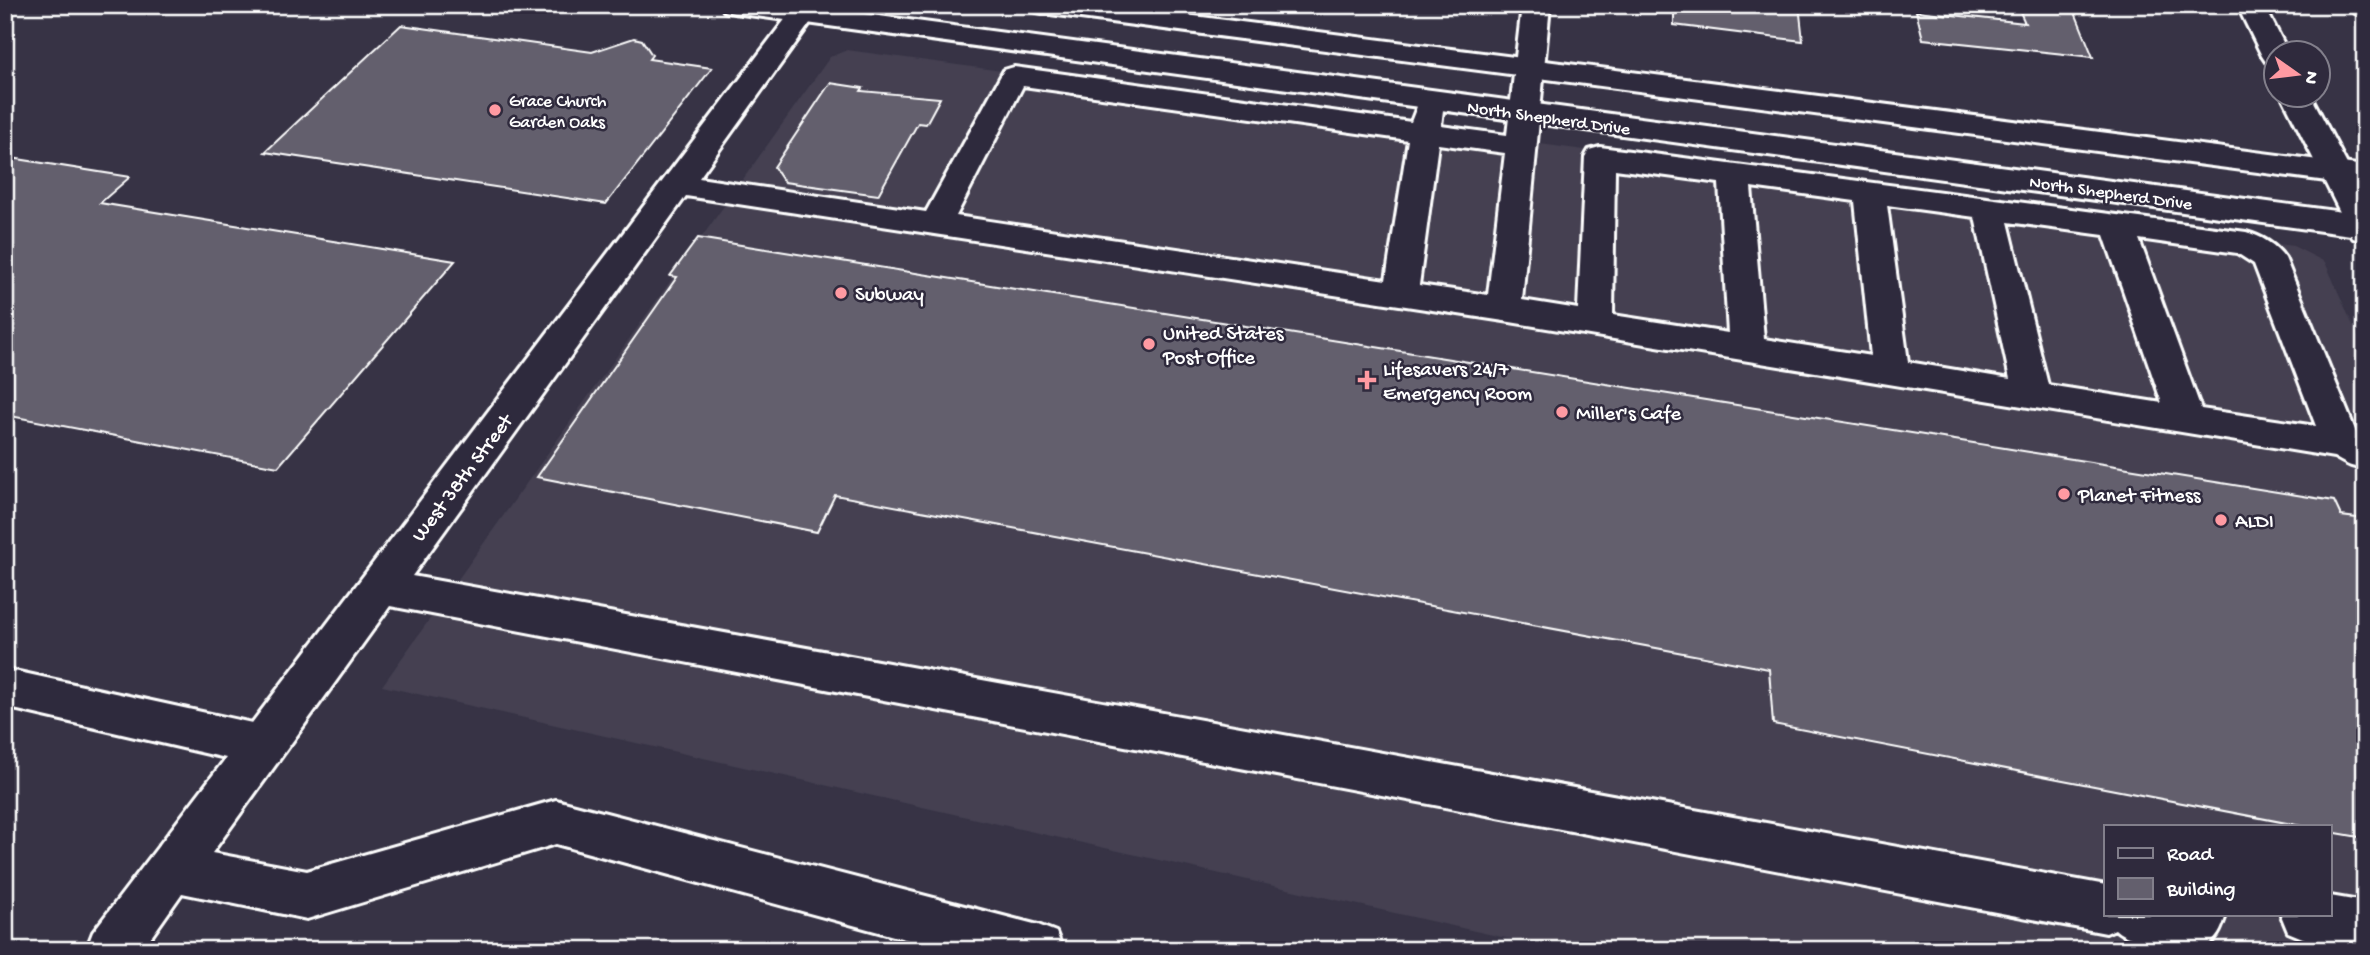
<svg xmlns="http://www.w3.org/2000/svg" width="2370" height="955" viewBox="0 0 2370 955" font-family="'Gochi Hand',sans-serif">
  <rect width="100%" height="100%" fill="#373345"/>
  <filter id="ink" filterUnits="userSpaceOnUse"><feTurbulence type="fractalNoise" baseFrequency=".0143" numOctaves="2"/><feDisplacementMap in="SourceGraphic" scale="14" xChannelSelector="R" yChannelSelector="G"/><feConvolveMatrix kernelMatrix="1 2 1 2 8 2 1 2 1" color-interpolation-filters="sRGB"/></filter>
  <g filter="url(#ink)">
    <path fill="#444051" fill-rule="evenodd" d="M847,50l1446,196 32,16 40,91v597h-805l-1178,-264 448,-629zM2106,827h224v88h-224z"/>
    <g fill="#635f6d" stroke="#fff" stroke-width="2">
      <path d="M1674,5h125l4,36 -129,-16z"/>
      <path d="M2017,5h55l21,52 -170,-18 -7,-28 109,12z"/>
      <path d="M401,25l191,27 42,-14 8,2 10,15 -3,4 63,9 -106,136 -341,-52z"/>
      <path d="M830,83l33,5 -2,3 79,7 -14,26 -8,-1 -40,72 -94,-13 -10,-15z"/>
      <path d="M5,157l125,20 -30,26 355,58 -177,206 -273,-52z"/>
      <path d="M698,238l1636,263 7,15 24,3v319l-35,-6v-5h-23l-534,-103 -4,-55 -934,-174 -18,37 -280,-55 140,-200 -7,-1z"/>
    </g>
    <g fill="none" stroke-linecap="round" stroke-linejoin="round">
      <g stroke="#fff" stroke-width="6">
        <g id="minor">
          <path d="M796,5h27l-124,173 227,34 78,-142 10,-3 397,55 7,-18 10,-3 10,3 5,6 -2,16 66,9 15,-130h28l-28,295 56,9 7,-152 4,-7 11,-3 646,85c15,4 30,13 39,26l72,177 8,4v28c-11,3 -22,-5 -31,-10l-830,-136 -818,-125 -274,380 1694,309v30h120c-3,9 -7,22 -16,28 -16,12 -82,0 -95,-14l-9,4 -1716,-327 -178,247 95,18 249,-71 482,125 18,7 7,18h-118l-389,-106 -249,75 -125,-26 -40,57h-56l7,-18 133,-174 -221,-51v-38l247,54zM1023,86l385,54 -22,140 -430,-64zM1438,144l67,9 -17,142 -69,-10zM1615,169l104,14 9,150 -115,-18zM1751,187l104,14 16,155 -107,-17zM1887,205l88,12 35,162 -102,-17zM2008,222l96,13 58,168 -114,-18zM2139,239l98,14 17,11 62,162 -115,-17z"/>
          <path d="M2237,5h27l24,47h-12v12l-10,-2 -4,-6z"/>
          <path d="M2351,5h14v10l-10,-2z"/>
          <path d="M2281,94h29l55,105v42l-12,-3z"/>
          <path d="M2330,896l35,6v48l-60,-11 -17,-7 -7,-17h49z"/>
        </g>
      </g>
      <g stroke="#fff" stroke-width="6">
        <g id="major">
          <path d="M721,5h76l1568,210v22l-1631,-224 -10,-2z"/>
          <path d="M1029,5h79l1257,161v20l-1323,-173 -10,-2z"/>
        </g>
      </g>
      <use href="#minor" fill="#2f2a3d" fill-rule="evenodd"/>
      <use href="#major" fill="#2f2a3d" fill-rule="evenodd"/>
    </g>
  </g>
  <g fill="#ff9aa2" stroke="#2f2a3d" stroke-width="2.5">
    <circle cx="495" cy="110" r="7"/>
    <circle cx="841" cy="293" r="7"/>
    <circle cx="1149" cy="344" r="7"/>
    <path d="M1363.5 369.5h7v7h7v7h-7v7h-7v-7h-7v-7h7z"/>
    <circle cx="1562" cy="412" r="7"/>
    <circle cx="2064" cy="494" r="7"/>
    <circle cx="2221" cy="520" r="7"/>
  </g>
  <g text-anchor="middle" stroke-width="5" stroke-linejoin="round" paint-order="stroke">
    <g font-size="18" fill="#fff" stroke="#2f2a3d" text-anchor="start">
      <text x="509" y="106">Grace Church<tspan x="509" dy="21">Garden Oaks</tspan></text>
    </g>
    <g font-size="18" fill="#fff" stroke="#2f2a3d">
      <text transform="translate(1549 117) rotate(8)" y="6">North Shepherd Drive</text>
      <text transform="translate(2111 192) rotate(8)" y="6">North Shepherd Drive</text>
    </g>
    <g font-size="21" fill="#fff" stroke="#2f2a3d" text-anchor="start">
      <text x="855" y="300">Subway</text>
      <text x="1163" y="339">United States<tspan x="1163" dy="24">Post Office</tspan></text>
      <text x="1383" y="375">Lifesavers 24/7<tspan x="1383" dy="24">Emergency Room</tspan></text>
      <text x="1576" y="419">Miller's Cafe</text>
      <text x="2078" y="501">Planet Fitness</text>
      <text x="2235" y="527">ALDI</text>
    </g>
    <g font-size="21" fill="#fff" stroke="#2f2a3d">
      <text transform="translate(461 477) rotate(-53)" y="7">West 38th Street</text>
    </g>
  </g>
  <rect width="2370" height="955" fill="none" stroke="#2f2a3d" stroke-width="28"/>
  <rect x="14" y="14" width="2342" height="927" fill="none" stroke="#fff" stroke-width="2.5" filter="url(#ink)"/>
  <rect x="2104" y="825" width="228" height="91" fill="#2f2a3d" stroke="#827f8b" stroke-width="2"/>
  <rect x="2118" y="848" width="35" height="10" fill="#2f2a3d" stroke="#827f8b" stroke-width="2"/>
  <text x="2167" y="860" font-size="21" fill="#ffffff">Road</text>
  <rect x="2118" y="878" width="35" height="21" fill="#635f6d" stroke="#827f8b" stroke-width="2"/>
  <text x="2167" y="895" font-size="21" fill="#ffffff">Building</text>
  <g transform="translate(2297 74) rotate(104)"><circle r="33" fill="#2f2a3d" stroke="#827f8b" stroke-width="2"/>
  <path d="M0-5L12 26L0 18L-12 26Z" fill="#ff9aa2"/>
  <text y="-10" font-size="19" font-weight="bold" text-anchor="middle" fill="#ffffff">N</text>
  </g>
</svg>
